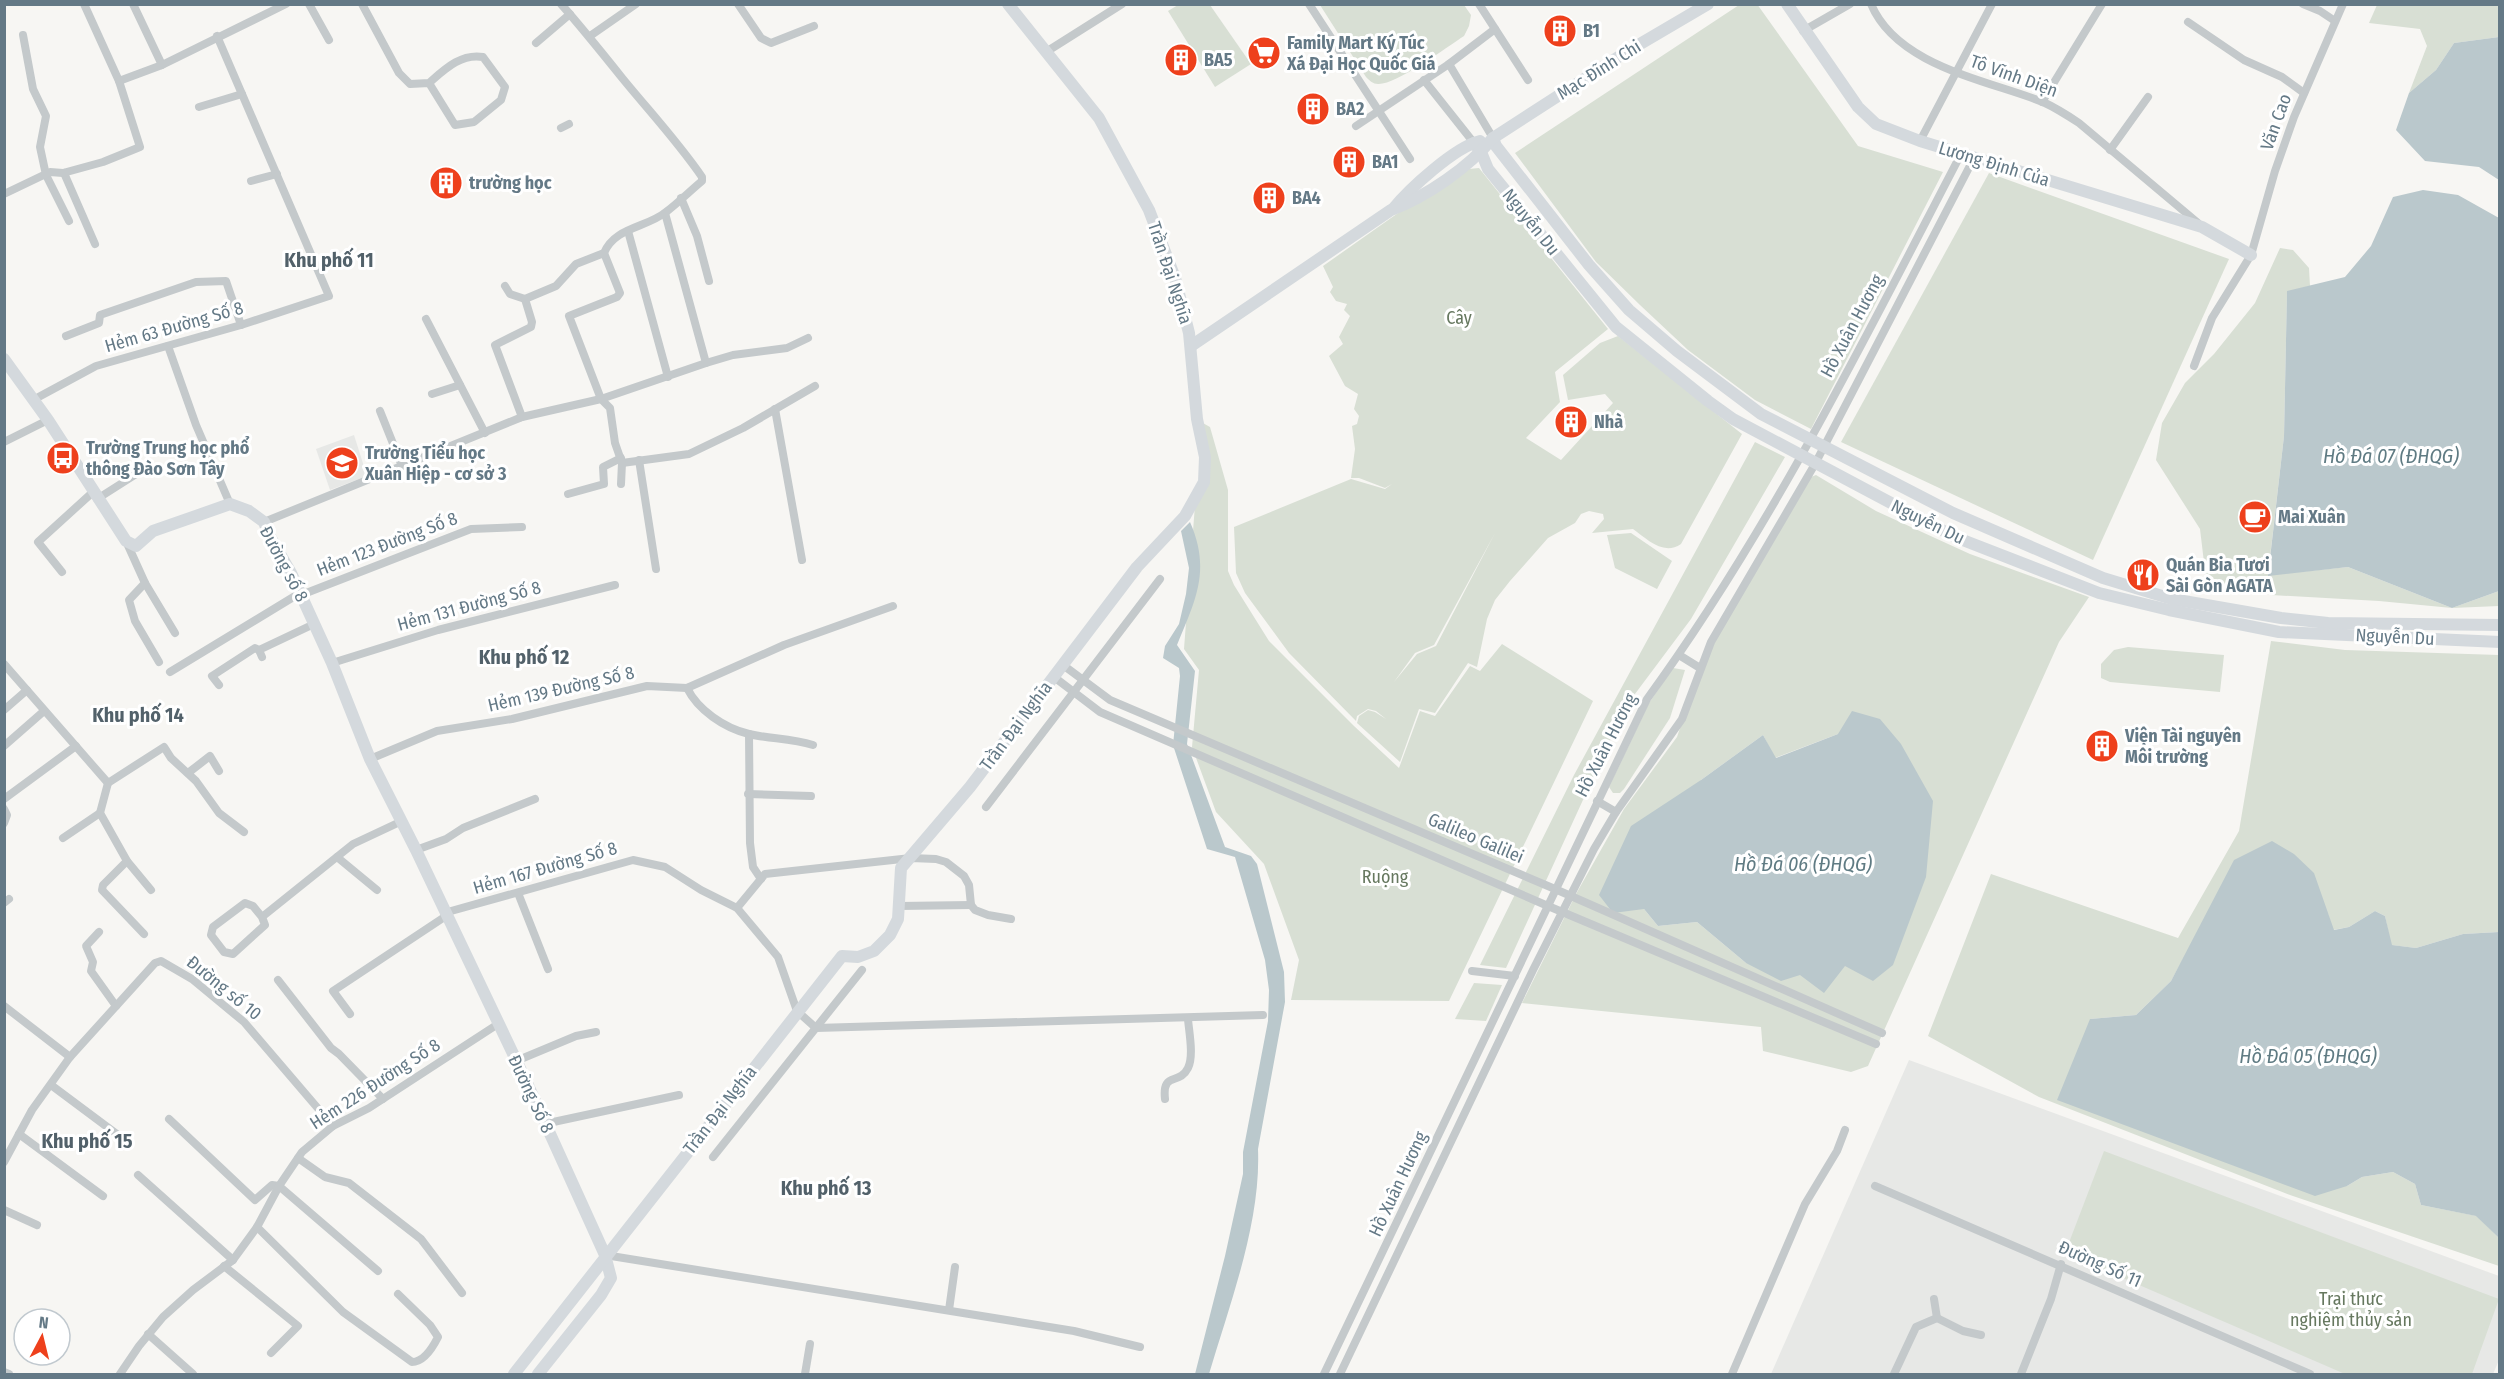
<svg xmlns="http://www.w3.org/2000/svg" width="2504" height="1379" viewBox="0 0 2504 1379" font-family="'Fira Sans Condensed',sans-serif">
  <rect width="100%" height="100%" fill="#f7f6f3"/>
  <g fill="#e7e8e6">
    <path d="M354,435l13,41 -37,14 -14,-41z"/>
    <path d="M1909,1060l590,216v84l-6,14h-722z"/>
  </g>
  <g fill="#d8dfd4" fill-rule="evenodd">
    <path d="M1757,4l101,142 85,26 -132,257 -56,-29 -67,-50 -48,-45 -44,-43 -81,-109 224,-148z"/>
    <path d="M1178,5h32l41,59 -36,23 -47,-76z"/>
    <path d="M1320,5h144l7,10 -2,11 -5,10c-17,11 -68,49 -86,48 -5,0 -8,-3 -12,-7z"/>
    <path d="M2377,5h122v32l-45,6 -18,27 -27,23 18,-47 -7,-17 -51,-6z"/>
    <path d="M1479,168l129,161 -53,43 5,30 -34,36 35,22 52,-57 -8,-9 -37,6 -5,-25 37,-32 18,-7 124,98 -61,110c-18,12 -34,-5 -48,-15l-41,4 12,-14 -1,-5 -14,-3 -8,3 -6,9 -27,15 -38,43 -15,19 -8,19 -10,48 -9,-4 -33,50 -16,-4 -19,53 -43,-39 2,-7 9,-6 7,2 11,7 -10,-8 -8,-2 -11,7 -1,5 -67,-68 -44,-60 -9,-20 -2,-46 117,-48 34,10 7,-5 -7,4 -26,-10h-8l4,-29 -3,-23 5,-2 2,-8 -5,-7 4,-15 -13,-8 -16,-30 14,-12 -4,-7 11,-21 -6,-6 3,-6 -11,-3 -6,-9 3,-5 -10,-21 136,-96zM1495,533l-59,113 -19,8 -23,28 21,-29 19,-8z"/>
    <path d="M1989,173l240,86 -136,301 -252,-118z"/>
    <path d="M2280,248l13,2 16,18 1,18 -23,6 -3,144 -16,139 80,-8 104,41 47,-17v15l-47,2 -73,-7 -108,-6 -65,-16 -6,-50 -44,-69 6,-37 23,-40 29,-29 41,-51z"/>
    <path d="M1201,422l9,5 18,63v81l6,14 35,56 85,85 45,42 21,-57 15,5 35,-50 10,5 22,-27 91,57 -144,300 -158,-1 8,-40 -35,-96 -48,-52 -24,-65 7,-77 -15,-21 11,-144c22,-36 16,-44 6,-83z"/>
    <path d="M1755,442l30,15 -94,162 -65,87 -120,262 -26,-3 94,-190z"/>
    <path d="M1816,475l60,36 94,43 119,43 -30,45 -191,424 -17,6 -88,-21 -2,-24 -239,-24 54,-109 48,-85 53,-72 28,-82 101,-176zM1838,734l-92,229 -49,-41 -39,4 -14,-17 57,-129 62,-45 12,23z"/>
    <path d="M1631,533l41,28 -15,28 -42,-21 -8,-33z"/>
    <path d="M2271,641l74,9 154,5v277l-36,2 -47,14 -25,-3 -6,-29 -10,-5 -26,16 -16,3 -5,-16 -145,45 -12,22 -35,34 -46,4 257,167 15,-9 31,-5 22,12 6,21 56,11 22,22v28l-209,-71 -251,-98 -111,-61 63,-162 187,64 61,-107z"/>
    <path d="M2128,647l96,8 -4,37 -110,-10 -9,-4v-14l13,-14z"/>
    <path d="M1673,668l12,2 -15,48 -46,71 -4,4h-7l-4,-6 40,-84z"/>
    <path d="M1474,983l28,2 -16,36 -31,-2z"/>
    <path d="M2104,1151l395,148 -27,75h-127l-280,-121z"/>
  </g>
  <g fill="#bac8cc">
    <path d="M2499,37v143l-20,-13 -54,-6 -29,-31 13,-37 27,-23 18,-27z"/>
    <path d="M2423,190l35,5 41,23v373l-47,17 -104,-41 -80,9 16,-140 3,-145 58,-14 26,-31 22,-49z"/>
    <path d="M1190,522c21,48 6,77 -13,123l18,26 -8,73 38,103 26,9 6,8 27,108 1,30 -27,147c3,74 -28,154 -49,225h-14l30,-118 18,-82v-22l25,-131 1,-31 -4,-30 -30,-103 -28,-8 -34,-104 7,-69 -1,-8 -16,-10 2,-12 14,-22 7,-30 3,-26 -8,-37z"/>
    <path d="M1852,711l28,8 21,25 32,57 -7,76 -33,88 -20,16 -28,-15 -21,27 -24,-18 -19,6 -35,-18 -49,-41 -39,4 -14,-17 -31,4 -14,-18 32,-69 70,-46 62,-45 13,23 62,-24z"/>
    <path d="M2272,841l22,13 20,19 20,57 15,-3 26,-16 10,5 7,29 24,3 47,-14 36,-2v306l-23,-22 -55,-11 -6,-21 -22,-12 -31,5 -15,9 -32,10 -258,-96 33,-81 46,-4 35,-34 63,-121z"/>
  </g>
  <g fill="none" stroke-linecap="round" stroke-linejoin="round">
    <g stroke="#c4c9cb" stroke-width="8">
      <path d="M84,4l35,77"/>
      <path d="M133,4l29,61"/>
      <path d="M309,4l20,36"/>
      <path d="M362,4l37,69 11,11 19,-1 26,42 19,-3 27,-22 4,-13 -22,-30c-22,-4 -39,13 -54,26"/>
      <path d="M738,4l23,34 10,5 43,-17"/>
      <path d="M1309,4l101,155"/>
      <path d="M1479,4l49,76"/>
      <path d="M1871,4c26,62 116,76 172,98 13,6 24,13 36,21l119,100"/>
      <path d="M2303,4l17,7 15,10"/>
      <path d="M2188,22l56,38 38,17 22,16"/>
      <path d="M1803,31l47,-27"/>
      <path d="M23,35l10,54 13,27 -6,31 6,28 23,46"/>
      <path d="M590,36l46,-32"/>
      <path d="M536,43l34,-29"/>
      <path d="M1046,52l76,-48"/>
      <path d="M1449,64l44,74"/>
      <path d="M1424,80l50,63"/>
      <path d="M2042,102l60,-98"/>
      <path d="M199,107l43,-13"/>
      <path d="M1356,126l93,-62 46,-35"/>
      <path d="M561,128l8,-4"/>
      <path d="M1920,141l72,-137"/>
      <path d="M2110,150l38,-53"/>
      <path d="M64,173l31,71"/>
      <path d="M251,181l26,-7"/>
      <path d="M4,194l46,-22 13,1 40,-11 37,-15 -21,-66 43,-16 124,-61"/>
      <path d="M681,198l16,38 12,45"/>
      <path d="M665,213l41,150"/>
      <path d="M628,231l40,146"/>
      <path d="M604,253l16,40 -3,4 -48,19 32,83 105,-36 27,-8 54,-7 21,-10"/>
      <path d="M505,286l5,8 15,5"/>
      <path d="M426,319l59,114"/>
      <path d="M66,336l33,-13 1,-8 96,-33 30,-1 15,44"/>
      <path d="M168,346l28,79 34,79"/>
      <path d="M2194,366l18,-48 39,-63 24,-84 19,-54 49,-113"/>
      <path d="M432,394l28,-9"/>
      <path d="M33,400l63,-34 145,-41 88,-29 -112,-260"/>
      <path d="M775,409l27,151"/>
      <path d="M380,411l22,55"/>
      <path d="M522,417l-27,-72 36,-18 1,-5 -7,-23 31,-13 20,-22 28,-11c11,-26 42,-25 62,-41 12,-9 24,-21 36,-31v-4c-24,-35 -52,-65 -79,-98 -20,-25 -40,-50 -62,-75"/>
      <path d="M4,442l44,-22"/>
      <path d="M639,460l17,109"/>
      <path d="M622,463l67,-9 54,-26 72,-42"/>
      <path d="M568,494l36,-10 -1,-17 18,-9"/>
      <path d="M97,499l44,-28"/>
      <path d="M264,522l258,-105 79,-18 9,9 5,35 7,20 -1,21"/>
      <path d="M126,541l19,42 -16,17 6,21 24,41"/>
      <path d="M62,572l-24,-30 55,-50"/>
      <path d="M145,583l30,50"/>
      <path d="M301,595l170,-66 51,-2"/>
      <path d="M1679,655l21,13"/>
      <path d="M262,657l-3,-7 55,-26"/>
      <path d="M332,663l106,-33 177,-45"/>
      <path d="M4,664l104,119 56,-36 7,11 25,23 23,32 25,19"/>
      <path d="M1063,665l47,35 445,189 327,144"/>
      <path d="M170,672l130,-79"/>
      <path d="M1054,677l46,35 448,194 328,138"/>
      <path d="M219,685l-7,-9 43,-28 4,2"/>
      <path d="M687,688c11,22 37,40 62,46 21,5 42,4 64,11"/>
      <path d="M4,710l23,-20"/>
      <path d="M749,734l1,109 3,24 8,12"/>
      <path d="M4,746l40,-35"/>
      <path d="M370,759l67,-28 75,-12 135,-33 40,2 97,-43 109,-39"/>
      <path d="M188,773l22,-17 9,15"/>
      <path d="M108,783l-8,30 27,48 24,29"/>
      <path d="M748,794l63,2"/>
      <path d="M4,799l72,-53"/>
      <path d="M1597,801l19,11"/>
      <path d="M986,807l174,-228"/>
      <path d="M4,809l3,6 -3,8"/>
      <path d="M63,838l37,-25"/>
      <path d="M416,850l30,-11 17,-11 72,-29"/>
      <path d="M337,857l40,33"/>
      <path d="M127,861l-24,24 -1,5 42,44"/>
      <path d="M518,893l30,76"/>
      <path d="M4,903l5,-4"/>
      <path d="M899,906l72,-1"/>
      <path d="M737,908l28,-34 146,-16 25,1 10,3 18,14 5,9 2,20 4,5 13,5 23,4"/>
      <path d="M444,913l189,-53 32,7 36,23 36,18 41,49 19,54 19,17 447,-13"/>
      <path d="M262,917l-9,-11 -8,-3 -32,24 -2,8 13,17 9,2 32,-29 -3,-8 91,-73 49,-23"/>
      <path d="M99,932l-13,14 7,16 -2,9 25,35"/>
      <path d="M1472,971l43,5"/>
      <path d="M278,980l53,68 8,6 44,45"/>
      <path d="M4,1006l66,51 85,-94 6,-2 31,18 52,43 89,104"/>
      <path d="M350,1014l-17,-23 113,-75"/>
      <path d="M516,1061l60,-25 20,-4"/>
      <path d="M51,1085l67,50"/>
      <path d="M1165,1099c-3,-28 14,-13 23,-31 6,-12 1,-36 0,-49"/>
      <path d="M169,1119l86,81 17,-15 7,1 99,85"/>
      <path d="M544,1124l135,-29"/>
      <path d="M19,1134l84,62"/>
      <path d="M713,1157l149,-187"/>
      <path d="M298,1158l27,19 24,6 72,56 41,54"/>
      <path d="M4,1162l28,-52 38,-53"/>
      <path d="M138,1175l95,85"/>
      <path d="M1875,1186l435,188"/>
      <path d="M4,1210l33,15"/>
      <path d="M257,1227l86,85 69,50c12,0 21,-15 26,-25l-8,-12 -32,-31"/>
      <path d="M605,1255l469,76 66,16"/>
      <path d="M224,1266l74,60 -27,27"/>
      <path d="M949,1310l6,-43"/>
      <path d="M1937,1318l26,13 18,4"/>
      <path d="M148,1334l45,40"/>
      <path d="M4,1372l5,2"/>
      <path d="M120,1374l19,-28 24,-29 30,-27 40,-30 24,-33 22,-41 23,-34 31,-26 36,-18 129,-84"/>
      <path d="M805,1374l5,-30"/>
      <path d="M1324,1374l323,-675c124,-170 217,-359 314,-545"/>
      <path d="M1340,1374l193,-404 61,-121 22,-37 66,-93 29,-77 104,-178 159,-306"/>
      <path d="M1732,1374l73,-170 32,-53 8,-21"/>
      <path d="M1894,1374l22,-47 21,-9 -3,-19"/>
      <path d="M2021,1374l30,-75 10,-35"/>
    </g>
    <g stroke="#d4d9dd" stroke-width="12">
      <path d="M1787,4l71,103 18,17 44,17 282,86 49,28"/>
      <path d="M1493,138l3,8 93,119 40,45 48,41 84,63 192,99 150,65 69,21 109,19 47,5 172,2"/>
      <path d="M1474,143l7,9 7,17 128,158 92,74 25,18 222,118 144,56 70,17 110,22 221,10"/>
      <path d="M1393,209c16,-20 62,-62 87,-68"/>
      <path d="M1191,346l200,-136c36,-14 77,-42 102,-72l130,-84 85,-50"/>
      <path d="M4,359l44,61 78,121 10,5 17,-15 77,-27 19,7 15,11 5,13 22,38 41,90 38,96 46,91 111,233 78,172 6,23 -10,17 -63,79"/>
      <path d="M514,1374l328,-418 16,1 16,-6 16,-16 8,-16 3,-51 69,-81 167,-220 48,-51 19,-34 1,-25 -8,-38 -8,-86 -14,-55 -26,-68 -50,-92 -91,-114"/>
    </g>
  </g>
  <defs>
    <g id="building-disc" transform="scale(1.725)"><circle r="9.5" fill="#ee401c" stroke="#fff"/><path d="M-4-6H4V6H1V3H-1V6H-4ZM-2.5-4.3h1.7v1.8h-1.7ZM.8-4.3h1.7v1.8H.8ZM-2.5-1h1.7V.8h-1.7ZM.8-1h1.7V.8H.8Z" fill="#fff"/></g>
    <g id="supermarket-disc" transform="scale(1.725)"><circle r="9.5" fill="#ee401c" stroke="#fff"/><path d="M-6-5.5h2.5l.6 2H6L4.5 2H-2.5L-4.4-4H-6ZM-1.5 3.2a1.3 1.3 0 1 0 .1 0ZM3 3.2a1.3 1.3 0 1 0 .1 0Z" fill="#fff"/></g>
    <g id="bus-disc" transform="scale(1.725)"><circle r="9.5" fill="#ee401c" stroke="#fff"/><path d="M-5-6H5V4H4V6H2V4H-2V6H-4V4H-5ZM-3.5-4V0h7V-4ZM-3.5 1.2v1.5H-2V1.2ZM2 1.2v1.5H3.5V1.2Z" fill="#fff"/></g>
    <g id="school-disc" transform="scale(1.725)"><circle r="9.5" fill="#ee401c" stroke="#fff"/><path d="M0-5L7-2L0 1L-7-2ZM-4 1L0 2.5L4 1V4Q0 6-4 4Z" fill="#fff"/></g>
    <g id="cafe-disc" transform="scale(1.725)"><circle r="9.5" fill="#ee401c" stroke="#fff"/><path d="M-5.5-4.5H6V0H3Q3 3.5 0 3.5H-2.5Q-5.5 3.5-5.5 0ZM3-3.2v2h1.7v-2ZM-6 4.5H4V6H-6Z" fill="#fff"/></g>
    <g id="restaurant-disc" transform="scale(1.725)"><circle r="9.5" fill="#ee401c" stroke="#fff"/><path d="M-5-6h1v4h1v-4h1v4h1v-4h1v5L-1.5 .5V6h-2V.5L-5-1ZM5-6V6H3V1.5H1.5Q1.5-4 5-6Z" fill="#fff"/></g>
  </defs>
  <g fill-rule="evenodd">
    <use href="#building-disc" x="1560" y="31"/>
    <use href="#supermarket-disc" x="1264" y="53"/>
    <use href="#building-disc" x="1181" y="60"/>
    <use href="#building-disc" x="1313" y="109"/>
    <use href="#building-disc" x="1349" y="162"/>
    <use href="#building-disc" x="446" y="183"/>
    <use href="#building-disc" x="1269" y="198"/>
    <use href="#building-disc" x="1571" y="422"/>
    <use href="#bus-disc" x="63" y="458"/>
    <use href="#school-disc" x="342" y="463"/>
    <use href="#cafe-disc" x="2255" y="517"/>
    <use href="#restaurant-disc" x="2143" y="575"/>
    <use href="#building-disc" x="2102" y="746"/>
  </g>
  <g text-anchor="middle" stroke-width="6" stroke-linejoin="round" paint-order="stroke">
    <g font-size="18" font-weight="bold" fill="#647986" stroke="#fff" text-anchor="start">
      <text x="1583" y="37">B1</text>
      <text x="1287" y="49">Family Mart Ký Túc<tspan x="1287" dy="21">Xá Đại Học Quốc Giá</tspan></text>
      <text x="1204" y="66">BA5</text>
      <text x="1336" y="115">BA2</text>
      <text x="1372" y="168">BA1</text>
      <text x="469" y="189">trường học</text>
      <text x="1292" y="204">BA4</text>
      <text x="1594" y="428">Nhà</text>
      <text x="86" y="454">Trường Trung học phổ<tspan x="86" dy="21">thông Đào Sơn Tây</tspan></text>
      <text x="365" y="459">Trường Tiểu học<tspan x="365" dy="21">Xuân Hiệp - cơ sở 3</tspan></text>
      <text x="2278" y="523">Mai Xuân</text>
      <text x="2166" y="571">Quán Bia Tươi<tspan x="2166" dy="21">Sài Gòn AGATA</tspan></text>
      <text x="2125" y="742">Viện Tài nguyên<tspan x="2125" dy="21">Môi trường</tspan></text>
    </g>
    <g font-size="18" fill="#647986" stroke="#fff">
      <text transform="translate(1599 70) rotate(-32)" y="6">Mạc Đĩnh Chi</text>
      <text transform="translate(2014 76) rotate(20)" y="6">Tô Vĩnh Diện</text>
      <text transform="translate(2276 122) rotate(-70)" y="6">Văn Cao</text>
      <text transform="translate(1994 164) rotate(17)" y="6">Lương Định Của</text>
      <text transform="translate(1531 222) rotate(51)" y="6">Nguyễn Du</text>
      <text transform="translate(1170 273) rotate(72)" y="6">Trần Đại Nghĩa</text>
      <text transform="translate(1852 326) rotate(-62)" y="6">Hồ Xuân Hương</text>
      <text transform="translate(174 327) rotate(-16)" y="6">Hẻm 63 Đường Số 8</text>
      <text transform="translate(1928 522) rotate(26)" y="6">Nguyễn Du</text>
      <text transform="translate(387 544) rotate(-21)" y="6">Hẻm 123 Đường Số 8</text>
      <text transform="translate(284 564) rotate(62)" y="6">Đường số 8</text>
      <text transform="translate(469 606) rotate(-15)" y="6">Hẻm 131 Đường Số 8</text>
      <text transform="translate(2395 637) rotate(3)" y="6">Nguyễn Du</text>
      <text transform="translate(561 689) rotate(-13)" y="6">Hẻm 139 Đường Số 8</text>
      <text transform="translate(1016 726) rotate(-53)" y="6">Trần Đại Nghĩa</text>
      <text transform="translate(1606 745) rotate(-63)" y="6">Hồ Xuân Hương</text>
      <text transform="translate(1476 838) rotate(23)" y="6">Galileo Galilei</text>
      <text transform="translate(545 868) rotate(-16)" y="6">Hẻm 167 Đường Số 8</text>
      <text transform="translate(224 988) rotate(39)" y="6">Đường số 10</text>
      <text transform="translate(375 1084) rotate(-33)" y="6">Hẻm 226 Đường Số 8</text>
      <text transform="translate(531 1094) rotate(65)" y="6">Đường Số 8</text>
      <text transform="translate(720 1110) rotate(-52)" y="6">Trần Đại Nghĩa</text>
      <text transform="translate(1398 1184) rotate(-65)" y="6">Hồ Xuân Hương</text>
      <text transform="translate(2100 1264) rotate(24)" y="6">Đường Số 11</text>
    </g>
    <g font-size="18" fill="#66785f" stroke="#fff">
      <text x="1459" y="324">Cây</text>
      <text x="1385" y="883">Ruộng</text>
      <text x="2351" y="1305">Trại thực<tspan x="2351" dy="21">nghiệm thủy sản</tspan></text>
    </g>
    <g font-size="20" font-weight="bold" fill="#52616a" stroke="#fff">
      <text x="329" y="267">Khu phố 11</text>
      <text x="524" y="664">Khu phố 12</text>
      <text x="138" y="722">Khu phố 14</text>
      <text x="87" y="1148">Khu phố 15</text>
      <text x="826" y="1195">Khu phố 13</text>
    </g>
    <g font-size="20" font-style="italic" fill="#5f7b83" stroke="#fff">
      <text x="2391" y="463">Hồ Đá 07 (ĐHQG)</text>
      <text x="1803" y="871">Hồ Đá 06 (ĐHQG)</text>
      <text x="2308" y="1063">Hồ Đá 05 (ĐHQG)</text>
    </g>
  </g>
  <rect width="2504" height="1379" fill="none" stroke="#647986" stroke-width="12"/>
  <g transform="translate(42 1337) rotate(7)"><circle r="28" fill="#ffffff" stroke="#c1c9cf" stroke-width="1.5"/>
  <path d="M0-4.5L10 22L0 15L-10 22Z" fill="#ee401c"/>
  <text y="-9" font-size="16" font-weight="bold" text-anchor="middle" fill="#647986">N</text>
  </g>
</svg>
